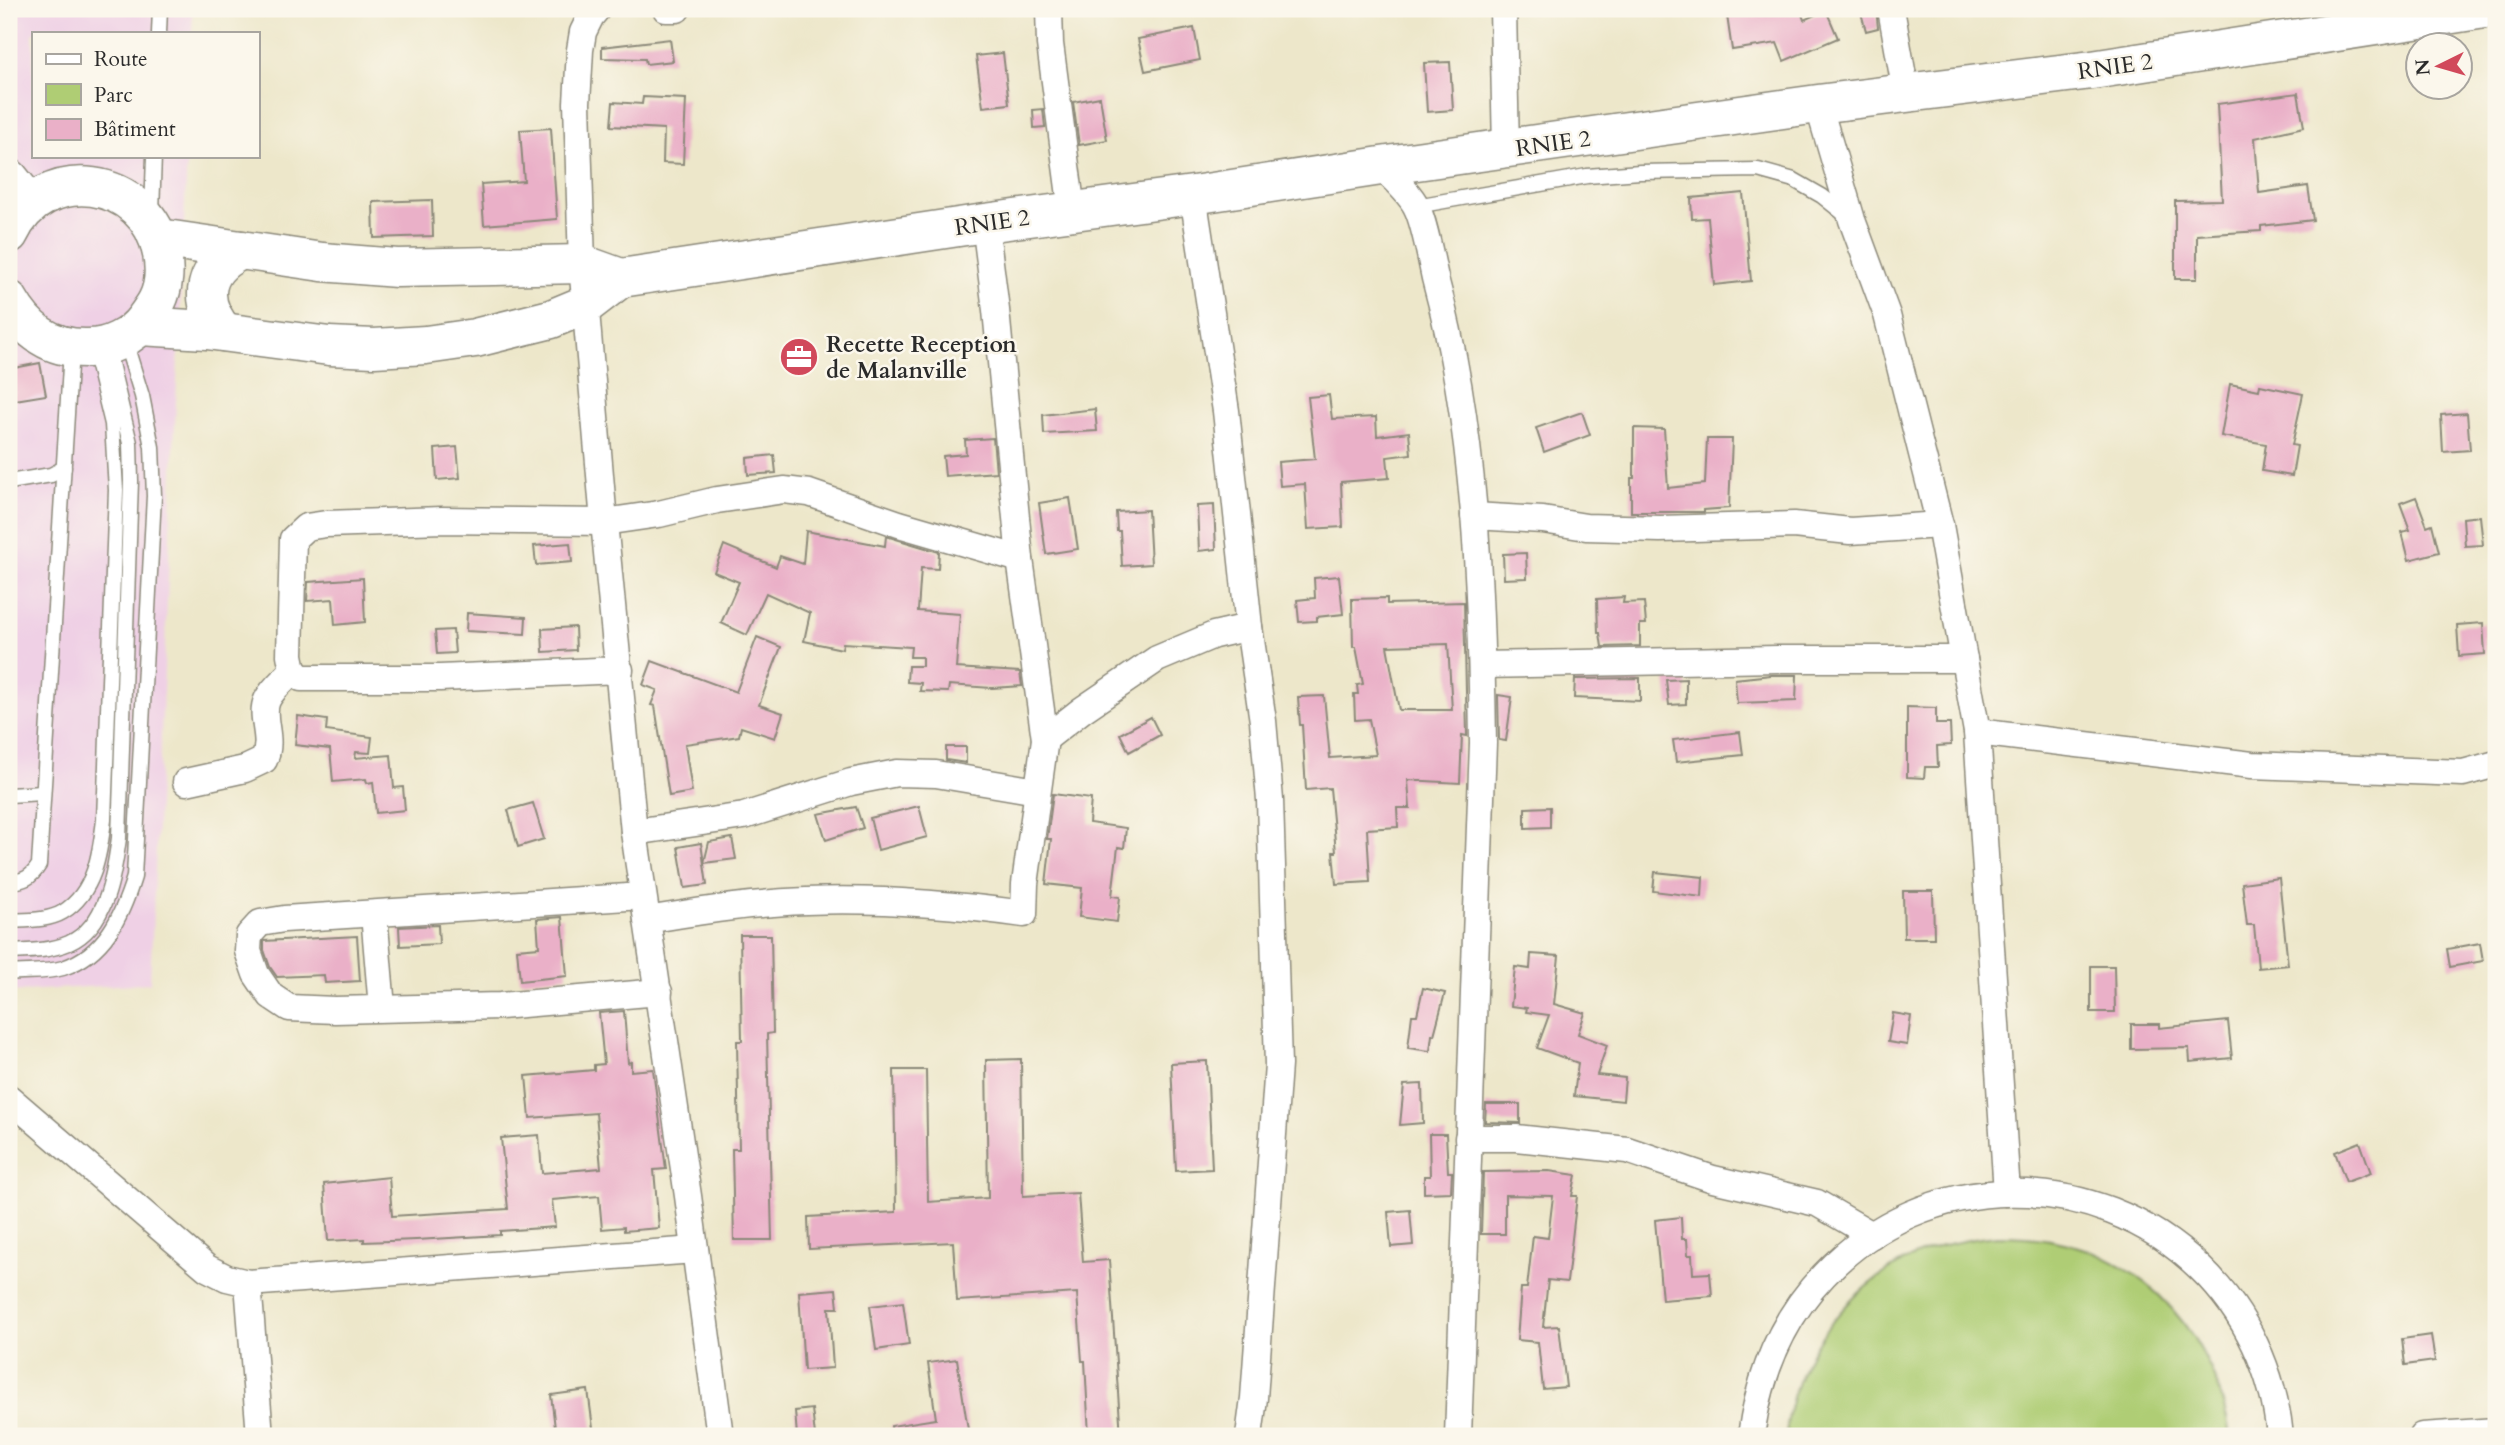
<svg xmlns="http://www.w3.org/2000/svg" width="2505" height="1445" viewBox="0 0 2505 1445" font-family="Cardo,serif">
  <rect width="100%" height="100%" fill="#fbf7ec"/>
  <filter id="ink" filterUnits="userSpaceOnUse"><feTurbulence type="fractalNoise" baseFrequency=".0143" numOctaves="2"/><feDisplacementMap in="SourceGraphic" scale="14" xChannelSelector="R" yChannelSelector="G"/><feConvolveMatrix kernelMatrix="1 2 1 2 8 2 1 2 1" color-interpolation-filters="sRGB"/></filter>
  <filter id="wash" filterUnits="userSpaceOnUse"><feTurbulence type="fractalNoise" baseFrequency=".00686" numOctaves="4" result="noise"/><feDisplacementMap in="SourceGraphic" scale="28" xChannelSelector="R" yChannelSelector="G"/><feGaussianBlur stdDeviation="1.57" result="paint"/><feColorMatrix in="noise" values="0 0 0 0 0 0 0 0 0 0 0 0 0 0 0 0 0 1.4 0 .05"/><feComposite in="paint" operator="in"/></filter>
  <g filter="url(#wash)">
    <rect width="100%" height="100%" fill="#ede7ca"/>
    <path fill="#efd0e5" d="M9,9h184l-1,24h-159v123h154l-37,827 -141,9z"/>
    <path fill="#afcd74" stroke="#6d7c50" stroke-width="2" d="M1997,1236c18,0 36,1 53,4 98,16 167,102 180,196h-444c6,-77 59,-147 128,-180 26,-12 54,-17 83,-20z"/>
    <g id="blocks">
      <g fill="#eab0c8" fill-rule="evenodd">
        <path d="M1726,9h74l4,11 22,-10 12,28 -54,23 -7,-18 -45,7z"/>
        <path d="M1860,9h16l2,19 -12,3z"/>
        <path d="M1194,28l6,32 -55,11 -7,-32z"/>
        <path d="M670,39l3,22 -27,3 -1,-5 -43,-1v-11z"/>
        <path d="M1003,53l6,51 -26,3 -7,-51z"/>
        <path d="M1450,62l3,48 -26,2 -3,-49z"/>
        <path d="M2298,93l6,34 -49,11 4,55 49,-7 5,34 -52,6v5l-64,4v44h-22v-78l47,-1 -5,-96z"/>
        <path d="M643,97l43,2 -3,65 -20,-1 1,-34 -53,-3 2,-24 29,2z"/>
        <path d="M1100,97l7,43 -28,5 -6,-43z"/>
        <path d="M1043,109l2,18 -11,1 -1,-18z"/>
        <path d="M551,128l6,91 -73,6 -3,-41 43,-3 -4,-51z"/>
        <path d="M1743,193l8,88 -37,4 -6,-67 -16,1 -1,-21z"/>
        <path d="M432,200l1,36 -59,2 -1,-36z"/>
        <path d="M40,363l6,32 -37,6v-32z"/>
        <path d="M2230,384l29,6 1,-5 43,9 -11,51 5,1 -5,30 -30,-5 4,-27 -45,-8z"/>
        <path d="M1329,395l3,24 44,-2 1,19 32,-4 2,22 -24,3 2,21 -48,4 2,45 -35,2 -3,-45 -25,2 -2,-24 37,-3 -7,-62z"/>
        <path d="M1095,409l2,22 -53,3 -1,-19z"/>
        <path d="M1582,412l8,23 -46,17 -8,-24z"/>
        <path d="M2467,413l3,37 -27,2 -2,-37z"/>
        <path d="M1634,428l30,1 4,59 37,-4 2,-45h25l-3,69 -25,2v2h-73v-34h3z"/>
        <path d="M993,438l3,34 -51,4 -2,-20 23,-2 -1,-14z"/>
        <path d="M457,447l3,31 -23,2 -2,-31z"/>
        <path d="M774,455l2,18 -28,2 -1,-17z"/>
        <path d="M2416,497l11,29 5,-2 7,28 -30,8 -7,-28 8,-2 -10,-27z"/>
        <path d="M1070,498l8,51 -32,5 -7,-51z"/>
        <path d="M1214,505l2,44 -17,2 -2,-45z"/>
        <path d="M1148,510l3,54 -29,2 -2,-35h-3l-1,-19z"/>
        <path d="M2480,516l3,29 -18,1 -2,-28z"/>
        <path d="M806,531l79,15 1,-10 53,16 -1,17 -17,-1 -3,43 42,3 -4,54 64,4 2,14 -30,2 -43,-3 -1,7 -28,-1 1,-8 -14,-1 1,-16h14v-9h-12l1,-10 -68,-4 -1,6 -38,-8 6,-28 -44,-20 -19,42 -26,-12 18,-41 -25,-10 10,-27 52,22 4,-11 23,8z"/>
        <path d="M570,543l2,19 -36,3 -2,-19z"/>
        <path d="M1526,553l1,25 -23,1 -1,-25z"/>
        <path d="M1339,576l4,38 -26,3v4l-18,1 -2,-22 18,-2 -1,-20z"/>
        <path d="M363,578l2,44 -30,3 -2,-26 -26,2 1,-19z"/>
        <path d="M1624,597l-1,6 21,-1 2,22h-6v22l-38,1 -2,-14h-2l-1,-34z"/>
        <path d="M1387,598v6l77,-2 3,134 -5,-1 -2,48 -52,-3 2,28h-13l1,19 -31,2 3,53 -34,2 -3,-32h3l-6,-64 -24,2 -4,-65h-2l-2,-28 26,-1 6,62 46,-3 -7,-36 -14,1 -1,-26h4l-1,-9 6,-1 -7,-37h-3l-1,-48zM1448,644l4,66h-53l-12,-64z"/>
        <path d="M467,613l59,4 -1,17 -59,-3z"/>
        <path d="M2483,623l2,31 -26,2 -2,-31z"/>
        <path d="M575,627l1,23 -33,2 -1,-23z"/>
        <path d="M453,630l2,23 -18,1 -2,-23z"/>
        <path d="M757,637l24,10 -22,58 24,8 -8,25 -34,-11 -2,9 -54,8 7,48 -23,4 -14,-90 -4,-1 6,-15 -14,-5 9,-24 84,31z"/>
        <path d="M1771,675h26l-1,26 -59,2 -2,-24z"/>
        <path d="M1640,678v23l-66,-3 1,-19z"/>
        <path d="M1686,679v25l-17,1 -3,-25z"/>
        <path d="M1498,695l14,2 -6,44 -7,-1z"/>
        <path d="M1907,707l29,1v16h14l1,21 -14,1 1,21h-13l-1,11 -17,-1z"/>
        <path d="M298,716l29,4 -1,11 46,6 -2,16 -14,-1 -1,6 36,-3 3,33 9,-1 2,23 -29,3 -3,-31 -6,1 -1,-4 -33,3 -3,-33 -35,-4z"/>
        <path d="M1151,717l9,18 -31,17 -9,-18z"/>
        <path d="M1740,732l3,23 -67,7 -3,-22z"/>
        <path d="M946,747h20v16l-20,-3z"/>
        <path d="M1053,794l38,5 -2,24 37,5 -2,20 -6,-1 -6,49 8,1 -3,25 -38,-5 3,-29 -36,-4 5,-45h-4z"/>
        <path d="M533,803l11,36 -26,8 -10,-37z"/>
        <path d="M919,806l8,31 -49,13 -8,-32z"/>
        <path d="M856,807l7,21 -37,12 -8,-26z"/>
        <path d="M1550,807v20l-25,1v-20z"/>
        <path d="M732,838l4,21 -32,4 5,-21z"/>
        <path d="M701,843l6,42 -22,3 -7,-41z"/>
        <path d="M1655,872l48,5 -1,20 -49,-6z"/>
        <path d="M2279,878l9,87 -30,3 -4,-43h-7l-5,-42z"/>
        <path d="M1903,891h30l1,47h-30z"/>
        <path d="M562,917l5,59 -47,5 -3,-32 22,-2 -2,-28z"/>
        <path d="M438,925l1,19 -39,2 -1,-19z"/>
        <path d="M740,935h31l2,98 -6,1 5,206h-38l-2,-91h7l-2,-108h5z"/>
        <path d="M357,936l3,45 -35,2 -1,-8 -47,2 -7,-10 -6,-17v-9z"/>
        <path d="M2480,943l3,18 -33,6 -3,-18z"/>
        <path d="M1531,954l28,2 -5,48 31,9 -7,21 29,11 -10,30 28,3 -2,23 -49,-5 4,-33 -41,-15 12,-33 -23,-3 1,-4 -16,-2 4,-39 15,2z"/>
        <path d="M2091,966h23l1,46h-24z"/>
        <path d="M1423,988l22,5 -11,42h-2l-2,16 -22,-3 4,-33h5z"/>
        <path d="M624,1011l4,52 3,-1v9l22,-2 13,100 -12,1 5,58 -35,3v-4l-22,2 -3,-33 -47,4 3,27 -55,4v4l-84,5 -52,2v-3l-36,2 -4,-57 65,-7 3,39 116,-7 -7,-71 38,-3 3,38 59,-5 -5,-55 -66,5 -4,-42 68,-6v-5l10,-1 -5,-51z"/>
        <path d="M1893,1013l18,3 -4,29 -19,-3z"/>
        <path d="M2228,1021l4,37 -42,4 -1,-14 -58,1v-25h28v4z"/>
        <path d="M1021,1059l2,137 55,-3 5,69 26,-2 12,176h-32l-4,-75h-3l-5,-68 -120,8 -4,-59 -144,7 -1,-32 88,-5 -2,-142h32l2,132 60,-4 -2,-138z"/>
        <path d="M1207,1061l5,108 -36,2 -5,-108z"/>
        <path d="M1422,1084l1,39 -23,2 4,-40z"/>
        <path d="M1486,1104h34v19l-35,-1z"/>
        <path d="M1429,1134h17l2,38h4l-1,20 -27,1v-17h6z"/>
        <path d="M2360,1142l11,31 -25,9 -11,-30z"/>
        <path d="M1549,1171l27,4 -4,21h5l-10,86 -19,-2 -5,47 16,-1 7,61 -23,2 -5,-47 -21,-2 4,-52h6l6,-52 15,2 5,-42 -48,-1v39h-24l2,-62z"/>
        <path d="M1410,1210l3,35 -22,2 -3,-35z"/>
        <path d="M1681,1217l1,22h5l1,16h4l1,19 17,-1 2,23 -50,4 -7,-80z"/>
        <path d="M836,1289l2,19h-9l4,60 -29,2 -5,-78z"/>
        <path d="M903,1302l6,43 -33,5 -6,-44z"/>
        <path d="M2431,1335l4,26 -30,4 -3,-26z"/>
        <path d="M957,1359l12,77h-77l-1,-10 45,-7 -8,-56z"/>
        <path d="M588,1390l6,46h-38l-5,-41z"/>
        <path d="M812,1409l3,27h-18l-2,-25z"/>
      </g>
    </g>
  </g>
  <g filter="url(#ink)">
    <use href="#blocks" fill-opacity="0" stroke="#8c897a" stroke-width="2"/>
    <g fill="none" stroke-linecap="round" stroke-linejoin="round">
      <g stroke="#8c897a" stroke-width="17">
        <g id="service">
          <path d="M159,33l1,-24"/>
          <path d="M1416,206l171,-30 53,-4 118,-2 36,10 28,16 25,20"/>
          <path d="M152,212l2,-56"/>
          <path d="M9,482l42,-7 13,-7"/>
          <path d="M9,795l33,-2"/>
          <path d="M9,882c15,-1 22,-4 30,-17l32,-515"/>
          <path d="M9,921c17,-1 39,0 54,-9 32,-20 37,-59 41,-92l12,-330 -4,-66 -18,-74"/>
          <path d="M9,952c20,-1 41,-1 60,-9 38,-17 45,-69 50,-105l12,-357 -1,-38 -23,-96"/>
          <path d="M9,973c17,-2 38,0 54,-5 42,-14 59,-52 71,-91l20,-381 -2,-49 -10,-51 -17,-55"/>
        </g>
      </g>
      <g stroke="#8c897a" stroke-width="29">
        <g id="minor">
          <path d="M597,9l-6,7 -8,16 -3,18 -3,53 5,161 22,258 30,310 54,364 32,240"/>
          <path d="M666,9h11"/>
          <path d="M1049,9l1,35 22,167"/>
          <path d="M1503,9l3,141"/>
          <path d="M1891,9l15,84"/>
          <path d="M1818,104l34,116 35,95 53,210 37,207 30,461"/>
          <path d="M1381,166c11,12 28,26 35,40 8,14 15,54 19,72 41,151 46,310 48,465l-25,693"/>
          <path d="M1193,195l33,216 23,216 14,94 7,79 8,265 -24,333 -5,38"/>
          <path d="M1474,516l69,4 43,7 74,2 134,-4 56,6 90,-6"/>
          <path d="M1482,665l295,-6h187"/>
          <path d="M620,670l-180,8h-139l-8,-8 -3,-15 3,-116 13,-12 20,-3 116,-4 162,2 55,-8 58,-14 67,-10 25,3 90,31 121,35"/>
          <path d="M1977,732l275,33 211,8 33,-9"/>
          <path d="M1045,739l37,-29 75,-51 57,-24 35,-8"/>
          <path d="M186,782l59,-13 19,-9c10,-23 -5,-42 3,-60 5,-11 18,-21 26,-30"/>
          <path d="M634,832l110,-16 107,-34 46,-9 39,1 101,17"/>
          <path d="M643,896l-359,23 -24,4 -11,12 -1,16 8,23 15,22 18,12 46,2 165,-4 159,-14"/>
          <path d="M374,914l8,94"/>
          <path d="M647,920c53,-9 105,-17 159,-19 73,-3 145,3 218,13l1,-30 20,-145 -25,-180 -24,-249 -11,-87"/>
          <path d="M9,1098l198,170 20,10 21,5 447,-33"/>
          <path d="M1468,1138h48l111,12 86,29 104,24 55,32"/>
          <path d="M248,1283l12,153"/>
          <path d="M1751,1436c8,-60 31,-117 73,-161 101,-108 271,-109 376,-7 46,44 74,104 80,168"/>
          <path d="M2422,1436l74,-5"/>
        </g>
      </g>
      <g stroke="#8c897a" stroke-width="41">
        <g id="primary">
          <path d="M9,178l21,26"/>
          <path d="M9,234c33,-73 139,-59 153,20 3,15 2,33 -5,47 -3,6 -8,12 -12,18 -13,18 -37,30 -60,29 -36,0 -59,-18 -76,-48"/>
          <path d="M159,238l163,24 75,6 185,-4 39,14"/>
          <path d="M140,326l67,4 122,16 45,2 52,-3 49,-7 76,-19 36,-15 34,-26 364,-55 208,-28 188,-29 437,-62 274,-34 393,-61"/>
          <path d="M224,332c-28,-32 -21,-65 18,-82"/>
        </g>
      </g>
      <use href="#service" stroke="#fff" stroke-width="14"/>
      <use href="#minor" stroke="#fff" stroke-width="26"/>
      <use href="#primary" stroke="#fff" stroke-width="38"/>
    </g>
  </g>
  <defs>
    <g id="office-disc" transform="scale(2.0125)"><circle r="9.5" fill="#d1495b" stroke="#fbf7ec"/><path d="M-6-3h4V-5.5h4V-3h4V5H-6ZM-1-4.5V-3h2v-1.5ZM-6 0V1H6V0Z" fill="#fff"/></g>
  </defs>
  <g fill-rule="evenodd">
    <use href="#office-disc" x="799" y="357"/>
  </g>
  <g text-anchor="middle" stroke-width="5" stroke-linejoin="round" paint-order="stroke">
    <g font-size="23" fill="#2b2b2b" stroke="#fbf7ec">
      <text transform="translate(2115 66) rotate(-8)" y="8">RNIE 2</text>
      <text transform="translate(1553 143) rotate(-8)" y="8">RNIE 2</text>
      <text transform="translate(992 222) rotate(-8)" y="8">RNIE 2</text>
    </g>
    <g font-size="23" font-weight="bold" fill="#2b2b2b" stroke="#fbf7ec" text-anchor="start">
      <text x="826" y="352">Recette Reception<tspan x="826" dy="26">de Malanville</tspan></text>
    </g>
  </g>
  <rect width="2505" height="1445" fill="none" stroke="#fbf7ec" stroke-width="35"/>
  <rect x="32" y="32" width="228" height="126" fill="#fbf7ec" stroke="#a8a59f" stroke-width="2"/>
  <rect x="46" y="54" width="35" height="10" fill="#ffffff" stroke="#a8a59f" stroke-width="2"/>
  <text x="94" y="66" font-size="21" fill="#2b2b2b">Route</text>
  <rect x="46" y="84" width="35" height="21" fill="#afcd74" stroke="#a8a59f" stroke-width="2"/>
  <text x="94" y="102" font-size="21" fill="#2b2b2b">Parc</text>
  <rect x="46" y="119" width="35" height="21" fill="#eab0c8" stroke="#a8a59f" stroke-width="2"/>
  <text x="94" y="136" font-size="21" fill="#2b2b2b">Bâtiment</text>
  <g transform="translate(2439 66) rotate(265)"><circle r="33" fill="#fbf7ec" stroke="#a8a59f" stroke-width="2"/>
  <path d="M0-5L12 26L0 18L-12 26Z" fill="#d1495b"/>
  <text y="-10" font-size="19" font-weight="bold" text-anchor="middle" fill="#2b2b2b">N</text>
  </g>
</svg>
